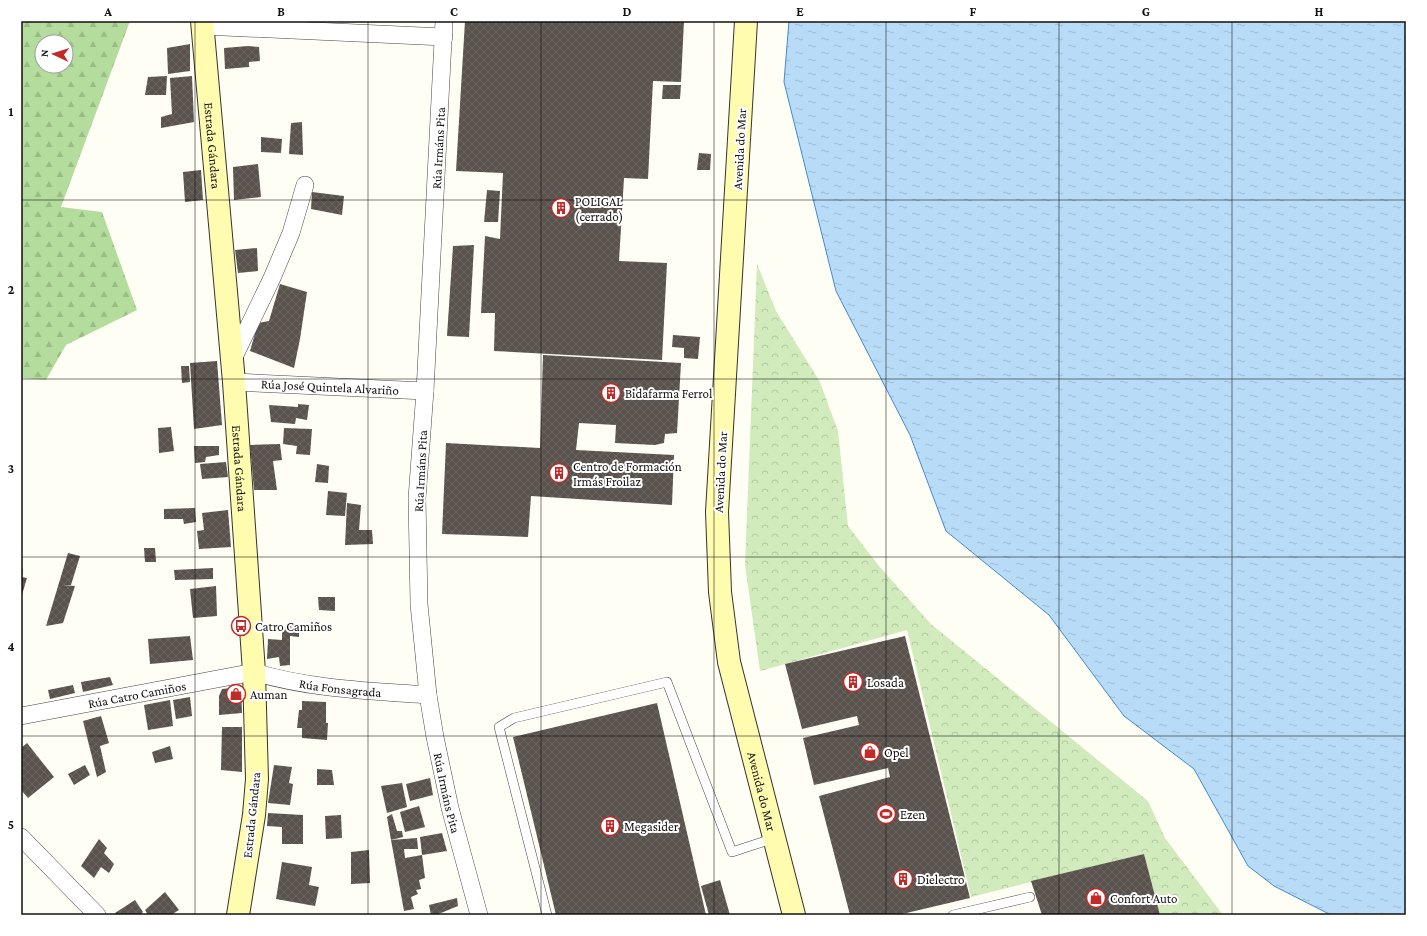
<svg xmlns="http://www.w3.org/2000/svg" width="1427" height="936" viewBox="0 0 1427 936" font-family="'Crimson Pro',serif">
  <defs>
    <pattern id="forest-firs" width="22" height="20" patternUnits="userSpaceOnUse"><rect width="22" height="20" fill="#b4dc9c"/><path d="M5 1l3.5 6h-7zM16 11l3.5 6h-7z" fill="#9abc85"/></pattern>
    <pattern id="park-crowns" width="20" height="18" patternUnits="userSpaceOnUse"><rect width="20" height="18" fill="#d1ebbc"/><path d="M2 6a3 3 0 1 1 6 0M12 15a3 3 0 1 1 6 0" fill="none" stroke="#b2c8a1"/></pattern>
    <pattern id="water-ripples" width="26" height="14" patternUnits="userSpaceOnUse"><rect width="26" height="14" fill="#b8dbf7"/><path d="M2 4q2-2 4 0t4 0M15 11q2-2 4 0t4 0" fill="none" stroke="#9dbbd3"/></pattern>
    <pattern id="building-cross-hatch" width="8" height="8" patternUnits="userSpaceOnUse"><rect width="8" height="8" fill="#59524d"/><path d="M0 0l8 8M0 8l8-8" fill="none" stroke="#6c6662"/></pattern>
  </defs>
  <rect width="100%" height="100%" fill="#fffef4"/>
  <path fill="url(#forest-firs)" fill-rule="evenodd" d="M21,21h109l-69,186 41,5 35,98 -71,35 -20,35 -25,-2zM42,42h24v24h-24z"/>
  <path fill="url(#park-crowns)" d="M757,264l19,47 44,71 18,49 10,95 31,40 52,58 217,177 17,37 58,77h-63l-16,-61 -173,43 -64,-267 -147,41 -15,-106z"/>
  <path fill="url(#water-ripples)" stroke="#3f8cce" d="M789,21h617v894h-75l-57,-29 -26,-20 -54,-97 -70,-53 -75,-101 -103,-84 -36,-96 -74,-144 -52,-209z"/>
  <g fill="url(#building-cross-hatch)">
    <path d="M465,21h219l-3,61 -28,-1 -5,98 -24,-1 -5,83 48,2 -5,97 -168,-9 1,-38h-14l4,-77 15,3 3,-66 -47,-2z"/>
    <path d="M190,44v27l-22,3 -1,-26z"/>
    <path d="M248,46l11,1 1,14 -11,1v5l-24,2 -1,-21z"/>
    <path d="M167,76l-1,19h-21l3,-18z"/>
    <path d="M192,76l2,46 -33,6v-11l11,-3 -2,-36z"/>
    <path d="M663,85h18l-1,14h-18z"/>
    <path d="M302,122l1,33 -14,-1 2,-31z"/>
    <path d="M261,137l21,2 -1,14 -20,-1z"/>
    <path d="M699,153l12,1 -1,16h-13z"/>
    <path d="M258,164l3,33 -27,3 -1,-33z"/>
    <path d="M201,170l2,30 -18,2 -2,-30z"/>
    <path d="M487,190l13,1 -2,31h-14z"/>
    <path d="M312,192l32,4 -2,19 -31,-6z"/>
    <path d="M474,245l-5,92 -22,-1 6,-90z"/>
    <path d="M257,248l1,23 -20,2 -3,-23z"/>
    <path d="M280,284l27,8 -7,47 -6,29 -44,-17 8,-28 11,-2z"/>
    <path d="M673,335l27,2 -2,22 -14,-1v-10l-12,-1z"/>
    <path d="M543,355l138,8 -4,70 -12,1 -1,9 -9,2 -40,-2 1,-18 -37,-2 -3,27 98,5 -2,50 -141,-9 -3,41 -86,-3 4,-91 94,5z"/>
    <path d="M217,361l5,64 -28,4 -4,-66z"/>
    <path d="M181,366h8l1,16 -8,1z"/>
    <path d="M298,404l11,1 -2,15 -11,-2 -1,6 -24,-2 -2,-17 29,2z"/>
    <path d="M171,427l3,24 -15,2 -1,-25z"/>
    <path d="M284,428l28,1 -2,26 -14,-1 1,-8 -14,-2z"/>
    <path d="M280,444l2,16 -9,1 4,29h-23l-4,-45z"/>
    <path d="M194,446h25v9l-13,2 -1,5 -10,1z"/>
    <path d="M226,462l2,15 -26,2 -2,-15z"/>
    <path d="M317,464l12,2 -1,17 -13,-1z"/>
    <path d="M328,491l19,2 -2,23 -19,-1z"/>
    <path d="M347,503l14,2 -2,25h13l1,14 -28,1z"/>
    <path d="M195,508l1,14 -12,2 -1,-5h-19v-10z"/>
    <path d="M228,510l3,37 -32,2 -2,-18 7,-1 -2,-17z"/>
    <path d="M144,548h11l1,14h-11z"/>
    <path d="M68,553l12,3 -9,29h-8l12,1 -12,37 -17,3z"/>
    <path d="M213,568v11l-38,1 -1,-10z"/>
    <path d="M21,569h2l-1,8 5,1 -6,20z"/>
    <path d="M216,586l1,30 -24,2 -3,-29z"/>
    <path d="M318,597h17v14l-16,-1z"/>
    <path d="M282,626h17v11l-9,-1v29l-10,1 -1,-9 -12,2 1,-20 14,1z"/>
    <path d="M190,636l3,24 -43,4 -2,-25z"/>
    <path d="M905,636l65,262 -72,17h-48l-31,-119 71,-19 -2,-9 -74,17 -11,-47 56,-13 -2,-9 -55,13 -17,-65z"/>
    <path d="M110,677l3,8 -30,7 -2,-10z"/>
    <path d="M73,685l2,8 -25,6 -2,-9z"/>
    <path d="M241,687l1,26 -23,2v-19l3,-7z"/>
    <path d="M190,697l2,19 -16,3 -3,-19z"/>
    <path d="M170,700l3,26 -25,4 -4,-25z"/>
    <path d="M302,701l24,1v21h2l-1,17 -25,-2v-10h-5l2,-18h3z"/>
    <path d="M657,703l49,212h-150l-43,-178z"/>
    <path d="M101,716l8,27 -9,3 6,26 -9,5 -14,-56z"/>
    <path d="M222,727h20v45l-21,-2z"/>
    <path d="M27,743l27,34 -26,21 -7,-8v-42z"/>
    <path d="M170,746l3,13 -18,4 -3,-11z"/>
    <path d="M85,765l5,10 -16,10 -6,-11z"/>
    <path d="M274,765l18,2 -3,16 4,1 -3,21 -22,-2z"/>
    <path d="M317,769l15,1 2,15h-17z"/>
    <path d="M430,778l3,17 -23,6 -4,-17z"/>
    <path d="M402,783l5,24 -20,6 -6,-27z"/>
    <path d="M419,806l6,21 -20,5 -5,-20z"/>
    <path d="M268,813l35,2v29h-21v-17l-15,-1z"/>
    <path d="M392,814l5,17h5l1,6 -12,3 -4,-23z"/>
    <path d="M341,815l1,23 -16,1 -1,-23z"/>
    <path d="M442,833l5,18 -25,4 3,23 -6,2 2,9 -5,1 2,4 -7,3 3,12 -10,2 -13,-71 26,-2 1,11h-14l1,9 17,-3 -2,-18z"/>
    <path d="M99,839l8,9 -3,5 10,11 -5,9 -8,-6 -7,11 -13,-12z"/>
    <path d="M369,850l1,33 -19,1v-32z"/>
    <path d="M1144,854l16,61h-118l-11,-34z"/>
    <path d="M282,862l30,5 -3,18 10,2 -4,19 -39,-7z"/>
    <path d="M720,880l10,35h-21l-8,-29z"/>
    <path d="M165,892l14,18 -8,5h-23l-3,-5z"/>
    <path d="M457,898l1,8 -22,9h-5l-2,-10z"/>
    <path d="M135,900l8,12 -3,3h-24l-1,-2z"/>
  </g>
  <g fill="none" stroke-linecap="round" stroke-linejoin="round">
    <g stroke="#444" stroke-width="10">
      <g id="lane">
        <path d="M547,915l-48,-188 15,-9 153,-36 65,170 43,-14"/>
        <path d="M953,915l77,-18"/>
      </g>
    </g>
    <g stroke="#444" stroke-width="18">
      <g id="street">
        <path id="s1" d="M444,21l-19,370 -8,107 2,106 9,91 7,42 15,71 29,107"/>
        <path d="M202,26l242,11"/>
        <path d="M232,361l40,-83 19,-45 14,-48"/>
        <path id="s2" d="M234,382l191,9"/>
        <path id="s3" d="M21,716l233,-44c56,17 116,19 174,23"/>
        <path d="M21,837l76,78"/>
      </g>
    </g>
    <g stroke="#333" stroke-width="24">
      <g id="secondary">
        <path id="s4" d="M202,21l32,361 20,290 3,107 -3,36 -16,100"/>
        <path id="s5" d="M746,21l-29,491 3,80 9,70 65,253"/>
      </g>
    </g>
    <use href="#lane" stroke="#fff" stroke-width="9"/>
    <use href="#street" stroke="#fff" stroke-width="17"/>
    <use href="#secondary" stroke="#fffbaf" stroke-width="22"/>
  </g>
  <path fill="none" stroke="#111" stroke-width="1" stroke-opacity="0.55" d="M195,21v894M368,21v894M541,21v894M714,21v894M886,21v894M1059,21v894M1232,21v894M21,200h1385M21,379h1385M21,557h1385M21,736h1385"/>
  <defs>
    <g id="building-ring" transform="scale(1)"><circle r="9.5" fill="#fff" stroke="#c32926" stroke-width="1.5"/><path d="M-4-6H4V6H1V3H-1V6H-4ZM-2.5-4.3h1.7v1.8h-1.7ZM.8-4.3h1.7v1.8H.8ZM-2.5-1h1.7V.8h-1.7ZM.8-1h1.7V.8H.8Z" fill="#c32926"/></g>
    <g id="bus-ring" transform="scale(1)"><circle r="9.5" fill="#fff" stroke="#c32926" stroke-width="1.5"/><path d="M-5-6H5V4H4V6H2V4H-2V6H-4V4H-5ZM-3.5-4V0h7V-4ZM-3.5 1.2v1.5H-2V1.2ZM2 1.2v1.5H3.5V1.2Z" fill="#c32926"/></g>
    <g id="shop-ring" transform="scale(1)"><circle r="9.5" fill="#fff" stroke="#c32926" stroke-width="1.5"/><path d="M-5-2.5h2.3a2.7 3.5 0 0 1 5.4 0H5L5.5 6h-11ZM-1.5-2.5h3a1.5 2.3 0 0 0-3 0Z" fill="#c32926"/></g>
    <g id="stadium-ring" transform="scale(1)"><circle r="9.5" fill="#fff" stroke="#c32926" stroke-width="1.5"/><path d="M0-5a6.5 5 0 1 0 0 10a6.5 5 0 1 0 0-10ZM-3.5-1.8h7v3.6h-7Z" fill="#c32926"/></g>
  </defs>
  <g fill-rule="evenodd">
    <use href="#building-ring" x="561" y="208"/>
    <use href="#building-ring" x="611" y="393"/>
    <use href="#building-ring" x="559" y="473"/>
    <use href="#bus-ring" x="241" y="626"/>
    <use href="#building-ring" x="853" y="682"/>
    <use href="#shop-ring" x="236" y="694"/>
    <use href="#shop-ring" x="870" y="752"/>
    <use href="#stadium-ring" x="886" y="814"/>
    <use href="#building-ring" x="610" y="826"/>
    <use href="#building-ring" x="903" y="879"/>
    <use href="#shop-ring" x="1096" y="898"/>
  </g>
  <g text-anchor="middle" stroke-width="4" stroke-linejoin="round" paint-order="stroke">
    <g font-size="13" fill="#111" stroke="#fff">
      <text dy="5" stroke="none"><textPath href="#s4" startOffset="125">Estrada Gándara</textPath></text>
      <text transform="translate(438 148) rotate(-87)" y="5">Rúa Irmáns Pita</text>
      <text transform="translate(739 149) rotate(-87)" y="5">Avenida do Mar</text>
      <text dy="5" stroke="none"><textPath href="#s2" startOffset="96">Rúa José Quintela Alvariño</textPath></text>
      <text dy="5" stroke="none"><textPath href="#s4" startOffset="449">Estrada Gándara</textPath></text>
      <text transform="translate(420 471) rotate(-87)" y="5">Rúa Irmáns Pita</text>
      <text transform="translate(720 472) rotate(-87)" y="5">Avenida do Mar</text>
      <text dy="5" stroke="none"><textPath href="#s3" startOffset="325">Rúa Fonsagrada</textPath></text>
      <text dy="5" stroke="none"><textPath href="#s3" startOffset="118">Rúa Catro Camiños</textPath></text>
      <text dy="5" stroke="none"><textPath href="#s5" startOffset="776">Avenida do Mar</textPath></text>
      <text dy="5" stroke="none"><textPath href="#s1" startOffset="775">Rúa Irmáns Pita</textPath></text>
      <text transform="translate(251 815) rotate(-84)" y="5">Estrada Gándara</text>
    </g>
    <g font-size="13" fill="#111" stroke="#fff" text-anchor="start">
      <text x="575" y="206">POLIGAL<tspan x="575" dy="15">(cerrado)</tspan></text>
      <text x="625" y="398">Bidafarma Ferrol</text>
      <text x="573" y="471">Centro de Formación<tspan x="573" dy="15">Irmás Froilaz</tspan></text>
      <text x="255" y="631">Catro Camiños</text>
      <text x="867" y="687">Losada</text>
      <text x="250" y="699">Auman</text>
      <text x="884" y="757">Opel</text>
      <text x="900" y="819">Ezen</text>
      <text x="624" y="831">Megasider</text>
      <text x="917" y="884">Dielectro</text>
      <text x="1110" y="903">Confort Auto</text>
    </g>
  </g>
  <rect width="1427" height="936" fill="none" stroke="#ffffff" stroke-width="44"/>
  <g transform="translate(54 54) rotate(274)"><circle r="19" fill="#ffffff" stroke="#a0a0a0"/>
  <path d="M0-3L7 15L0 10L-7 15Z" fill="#c32926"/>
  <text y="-6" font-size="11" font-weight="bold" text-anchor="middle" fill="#111111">N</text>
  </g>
  <rect x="22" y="22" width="1383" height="892" fill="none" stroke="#111" stroke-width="1.5"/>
  <g font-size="13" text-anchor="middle" font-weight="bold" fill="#111">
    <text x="108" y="16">A</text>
    <text x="281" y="16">B</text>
    <text x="454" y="16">C</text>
    <text x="627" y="16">D</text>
    <text x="800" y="16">E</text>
    <text x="973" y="16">F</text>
    <text x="1146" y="16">G</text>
    <text x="1319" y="16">H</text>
    <text x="11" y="116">1</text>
    <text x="11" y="294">2</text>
    <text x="11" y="473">3</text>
    <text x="11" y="651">4</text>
    <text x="11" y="829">5</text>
  </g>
</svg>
